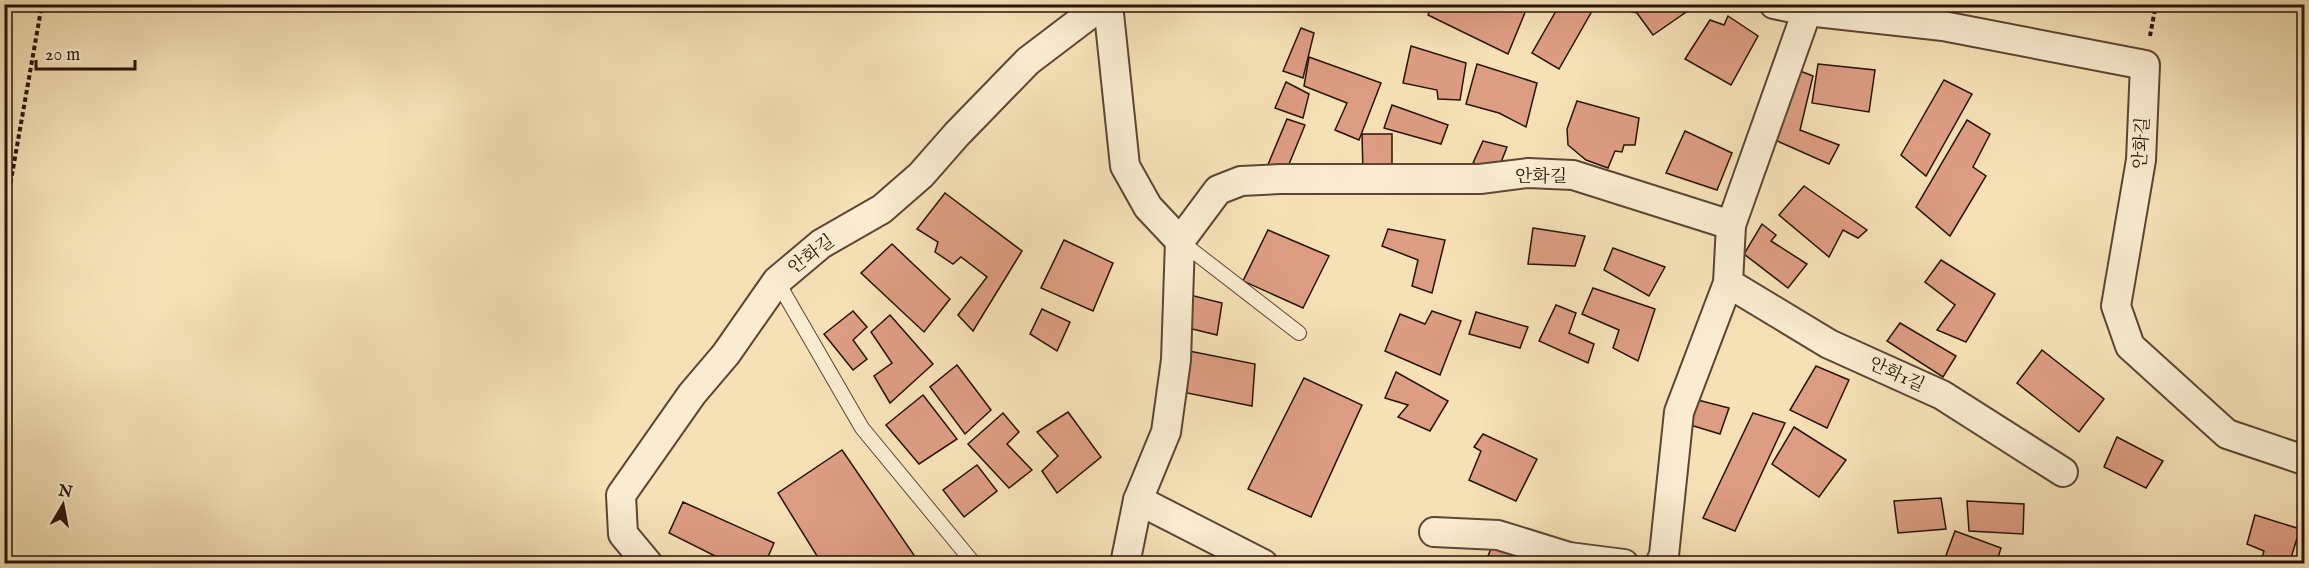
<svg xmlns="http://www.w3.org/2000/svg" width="2309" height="568" viewBox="0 0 2309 568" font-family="'IM FELL English','Noto Serif KR',serif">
  <rect width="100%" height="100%" fill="#f6e1b7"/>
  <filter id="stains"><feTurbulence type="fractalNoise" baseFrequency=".00333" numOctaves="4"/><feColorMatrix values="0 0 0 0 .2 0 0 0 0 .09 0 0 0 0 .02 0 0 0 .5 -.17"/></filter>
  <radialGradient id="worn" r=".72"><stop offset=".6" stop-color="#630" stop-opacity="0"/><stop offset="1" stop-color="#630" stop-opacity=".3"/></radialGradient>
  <g fill="#dd9d83" stroke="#291306" stroke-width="1.5">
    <path d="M1432,4h95l1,1 -20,49 -80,-39z"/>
    <path d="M1560,4h36l-37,65 -27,-16z"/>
    <path d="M1620,4h65l4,6 -36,25 -16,-22 -19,-5z"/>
    <path d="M1728,16l30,20 -27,49 -46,-26 25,-39 14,5z"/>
    <path d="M1301,28l13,5 -11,45 -20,-7z"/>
    <path d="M1411,46l55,17 -6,37 -22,-1 -1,-9 -34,-7z"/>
    <path d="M1309,57l72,26 -22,57 -24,-10 12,-27 -43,-17z"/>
    <path d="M1477,64l60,19 -11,44 -27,-14 -33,-9z"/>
    <path d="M1818,64l57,6 -6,42 -57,-9z"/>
    <path d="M1795,69l18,7 -13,54 39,15 -10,19 -54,-24z"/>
    <path d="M1944,80l28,14 -46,82 -25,-21z"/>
    <path d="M1286,82l23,12 -6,24 -28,-10z"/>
    <path d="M1577,101l62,17 -4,27h-11l-2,7 -7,-1 -7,17 -22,-8 -18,-15 -1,-16z"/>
    <path d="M1392,105l56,20 -7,19 -57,-16z"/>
    <path d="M1287,119l18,6 -20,49 -18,-7z"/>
    <path d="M1967,120l23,14 -17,33 13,9 -36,60 -34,-29z"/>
    <path d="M1685,131l47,22 -15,37 -51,-17z"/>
    <path d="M1362,134h30v36l-29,3z"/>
    <path d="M1483,141l24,6 -9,23 -25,-7z"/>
    <path d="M1804,186l63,44 -9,8 -15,-8 -14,27 -50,-42z"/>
    <path d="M945,193l77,58 -49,80 -15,-16 29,-38 -26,-20 -8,7 -18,-12 3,-10 -21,-13z"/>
    <path d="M1762,224l14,11 -5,6 36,23 -19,24 -44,-34z"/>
    <path d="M1533,228l52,8 -10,30 -47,-2z"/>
    <path d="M1388,229l57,11 -13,53 -20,-7 6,-26 -36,-14z"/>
    <path d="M1268,230l61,26 -26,52 -60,-27z"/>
    <path d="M1064,240l49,23 -20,48 -52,-23z"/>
    <path d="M892,244l58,55 -26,33 -63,-59z"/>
    <path d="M1613,248l52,19 -16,29 -45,-26z"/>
    <path d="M1941,260l54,34 -29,48 -29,-12 18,-25 -30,-23z"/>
    <path d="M1593,288l62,21 -17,52 -25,-13 6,-18 -37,-16z"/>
    <path d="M1190,295l32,8 -5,32 -33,-8z"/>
    <path d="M1556,305l20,8 -7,20 25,11 -6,19 -49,-22z"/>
    <path d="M1042,309l28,13 -13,29 -27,-17z"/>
    <path d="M853,311l14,16 -14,13 14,19 -14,11 -29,-36z"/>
    <path d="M1432,311l29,10 -21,54 -55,-24 15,-37 25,10z"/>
    <path d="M1476,312l52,15 -8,21 -51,-14z"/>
    <path d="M890,315l43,49 -43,39 -16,-27 18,-13 -21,-31z"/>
    <path d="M1900,323l56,33 -13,21 -56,-36z"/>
    <path d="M2042,350l62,49 -25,33 -62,-49z"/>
    <path d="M1189,351l66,13 -3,42 -65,-13z"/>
    <path d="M957,365l34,45 -26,24 -35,-47z"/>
    <path d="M1816,366l33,14 -22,48 -37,-18z"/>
    <path d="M1396,372l52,29 -18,30 -32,-14 10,-12 -23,-7z"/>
    <path d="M1304,378l58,27 -51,112 -63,-28z"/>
    <path d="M923,395l34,44 -38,25 -33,-39z"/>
    <path d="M1694,399l35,9 -9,26 -33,-10z"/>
    <path d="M1068,412l33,45 -44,36 -15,-22 16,-15 -21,-24z"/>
    <path d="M1003,413l16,19 -12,12 25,26 -23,18 -41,-44z"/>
    <path d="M1753,413l32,10 -50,108 -32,-13z"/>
    <path d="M1794,427l52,33 -27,37 -47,-33z"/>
    <path d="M1483,434l54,25 -21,42 -47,-21 12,-29 -7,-4z"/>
    <path d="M2117,437l46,24 -17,27 -42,-21z"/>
    <path d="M842,450l76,111 -4,3h-92l-44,-71z"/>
    <path d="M977,465l20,26 -33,26 -21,-27z"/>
    <path d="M1941,498l5,31 -48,4 -4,-32z"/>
    <path d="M1967,501l57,3 -1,30 -54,-3z"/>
    <path d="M683,502l91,41 -9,21h-34l-62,-31z"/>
    <path d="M2255,515l45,14 -11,35h-29l4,-13 -17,-7z"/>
    <path d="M1955,531l46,17 -5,16h-38l-13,-6z"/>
    <path d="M1493,543l32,10 -4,11h-36z"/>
  </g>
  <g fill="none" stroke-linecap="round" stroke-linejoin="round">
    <g stroke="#5c4632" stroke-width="16">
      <g id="service">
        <path d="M1180,241l119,92"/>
        <path d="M777,281l85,147 109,132"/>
      </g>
    </g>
    <g stroke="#5c4632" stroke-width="32">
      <g id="minor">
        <path d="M1108,4l17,162 23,41 32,34"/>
        <path d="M1774,4l33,7"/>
        <path d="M1728,283l101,61 113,51 121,77"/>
        <path d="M1138,500l125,64"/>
        <path d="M1434,532l64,3 71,22 55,7"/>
        <path d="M648,564l-25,-30 -2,-39 71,-101 34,-40 51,-73 44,-37 61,-35 39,-34 36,-41 71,-73 75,-57"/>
        <path d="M1125,564l13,-64 28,-68 10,-72 4,-119 38,-51 23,-9 39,-2h200l48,-6 45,2 158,50 76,-214 136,15 202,39 -4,95 -25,146 14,40 97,88 77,26"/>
        <path d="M1660,564l4,-9 15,-143 49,-129 3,-58"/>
      </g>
    </g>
    <g stroke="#291306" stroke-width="4" stroke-dasharray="4.5 3" stroke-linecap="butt">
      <path d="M2150,36l6,-32"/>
      <path d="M4,220l38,-216"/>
    </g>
    <use href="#service" stroke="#f9ecd0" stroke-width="14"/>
    <use href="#minor" stroke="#f9ecd0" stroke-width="28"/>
  </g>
  <g text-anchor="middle" stroke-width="4.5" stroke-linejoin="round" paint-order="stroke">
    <g font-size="18" fill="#291306" stroke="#f9ecd0">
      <text transform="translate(2141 143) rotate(-86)" y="6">안화길</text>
      <text x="1541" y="182">안화길</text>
      <text transform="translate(811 254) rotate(-37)" y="6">안화길</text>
      <text transform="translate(1897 374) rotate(24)" y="6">안화1길</text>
    </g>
  </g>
  <rect width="2309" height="568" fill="none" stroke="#f6e1b7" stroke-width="24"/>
  <rect x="6" y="6" width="2297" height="556" fill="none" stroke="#291306" stroke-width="3"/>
  <rect x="12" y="12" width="2285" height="544" fill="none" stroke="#291306" stroke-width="1.5"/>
  <g transform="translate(63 505) rotate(10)" stroke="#f9ecd0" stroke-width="4.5" paint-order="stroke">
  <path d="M0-4.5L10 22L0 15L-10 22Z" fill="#291306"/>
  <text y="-9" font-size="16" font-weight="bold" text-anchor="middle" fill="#291306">N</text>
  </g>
  <path d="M36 60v9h99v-9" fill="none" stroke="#291306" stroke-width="3"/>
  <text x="45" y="60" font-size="18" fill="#291306" stroke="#f9ecd0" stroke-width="4.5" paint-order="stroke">20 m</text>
  <rect width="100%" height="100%" filter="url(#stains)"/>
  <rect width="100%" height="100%" fill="url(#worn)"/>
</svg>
